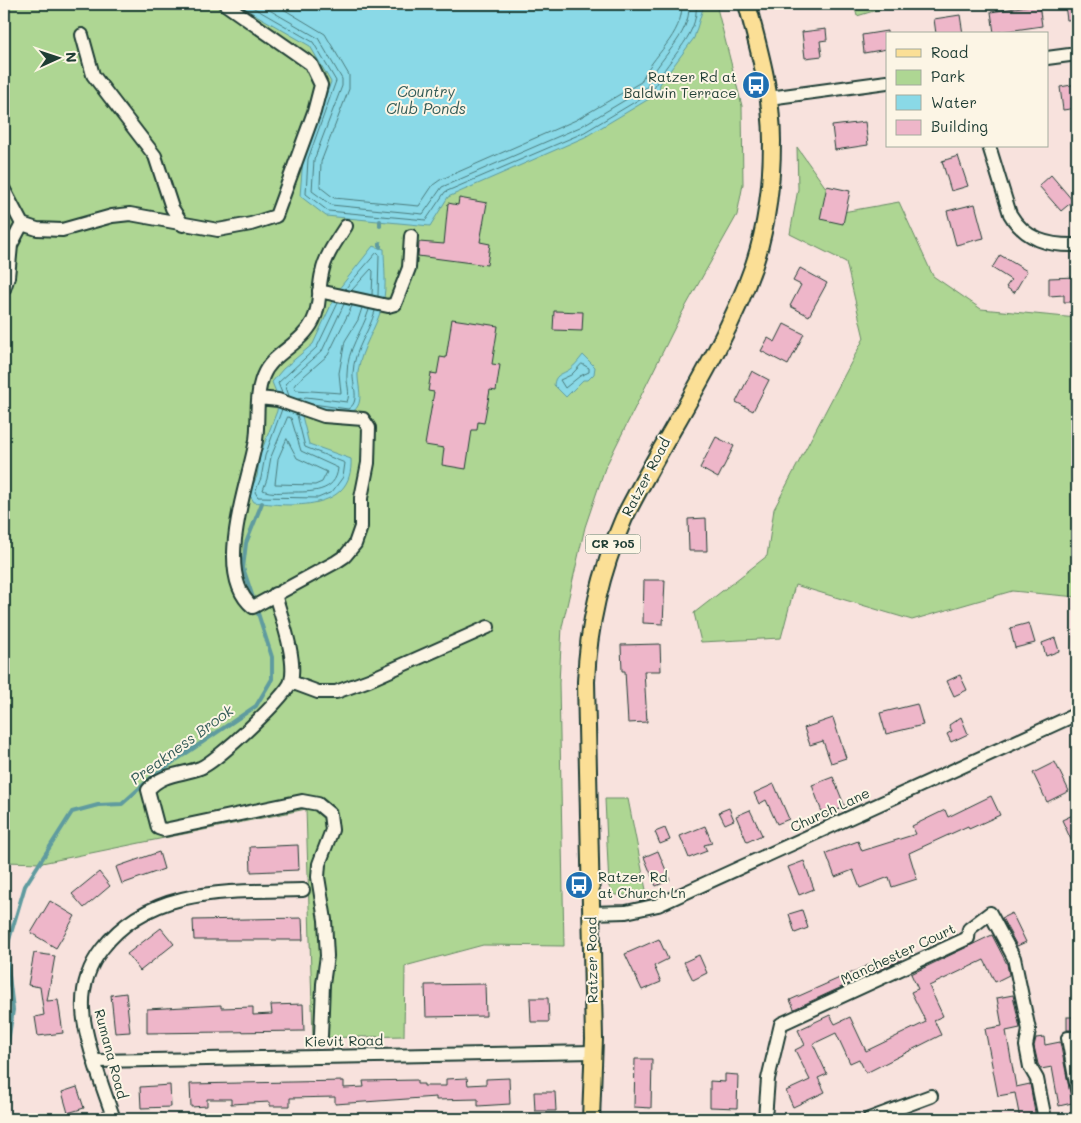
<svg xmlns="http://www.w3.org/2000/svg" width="1081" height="1123" viewBox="0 0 1081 1123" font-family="Mali,sans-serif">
  <rect width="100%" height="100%" fill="#f8e2dd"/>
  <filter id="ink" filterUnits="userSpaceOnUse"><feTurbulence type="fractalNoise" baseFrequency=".02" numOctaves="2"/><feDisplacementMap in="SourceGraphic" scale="10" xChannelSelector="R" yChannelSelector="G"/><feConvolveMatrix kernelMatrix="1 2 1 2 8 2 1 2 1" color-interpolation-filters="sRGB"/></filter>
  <g filter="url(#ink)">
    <g fill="#aed693" stroke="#668a64">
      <path d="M4,4h712l26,102 1,78 -6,31 -55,98 -77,155 -20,59 -23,100 -3,56 5,263 -81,-1 -78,21 -1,70 -91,2 -7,-229 -264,54 -38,-1z"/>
      <path d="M854,4h43l-40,12z"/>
      <path d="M797,147l46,65 56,-10 34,74 48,33 96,9v279l-65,-6 -100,29 -117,-35 -14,53 -80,4 -7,-29 73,-57 7,-47 90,-171 -18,-76 -56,-28 8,-45z"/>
      <path d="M605,799h23l19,96h-32l-6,-8z"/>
    </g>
    <g fill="#8ad9e7" stroke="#5f9b9f">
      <path d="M237,4h462l4,4 -9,30 -34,46 -1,9 -74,44 -137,60 -18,29 -104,-10 -26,-20 3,-38 28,-76 -21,-36z"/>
      <path d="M373,246l11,3c0,17 3,38 -1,54 -6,25 -22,44 -25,69 -1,16 9,33 -9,42l-44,-6 -3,8 7,28 42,15c3,53 -61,48 -97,43l-5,-8 8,-18 3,-21 17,-44 1,-14 -6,-15 11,-13 30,-25 25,-54z"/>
      <path d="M583,355l12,12 -1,7 -6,6h-5l-17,17 -12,-12c1,-10 6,-10 13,-14 6,-3 12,-11 16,-16z"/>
    </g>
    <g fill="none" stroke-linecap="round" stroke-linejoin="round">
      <g stroke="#4a7b7c" stroke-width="1">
        <path d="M247,4l66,38 23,39 -28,78 -2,35 22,17 98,9 19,-28 138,-59 70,-42c10,-30 47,-53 43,-87"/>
        <path d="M259,4l59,34 24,41v7l-28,74 -2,31 19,14 92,9 19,-27 138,-60 67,-40c10,-30 44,-49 42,-83"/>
        <path d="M275,4l50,30 24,41v14l-28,73 -1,25 14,11 85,8 14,-21 7,-5 136,-60 65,-38c11,-27 42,-46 41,-78"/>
        <path d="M345,289l32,-37 2,2 -1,42"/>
        <path d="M352,290l19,-21 2,2 -1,24"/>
        <path d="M352,306l-24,49 -32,28 -2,3 2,4 45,3 -2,-20 6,-32 13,-21 4,-12"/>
        <path d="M582,364l7,4v4l-9,4 -15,12 -5,-8 11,-5z"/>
        <path d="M282,393l-4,-10 39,-36 21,-44"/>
        <path d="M289,396l-4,-12 37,-33 22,-47"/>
        <path d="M298,399l8,-2 41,5c4,-10 -1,-18 0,-28 0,-25 15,-42 22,-64"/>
        <path d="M313,404l35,5c13,-7 4,-24 5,-36 1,-24 16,-40 22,-62"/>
        <path d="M282,409l-17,47 -4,22 -6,14 3,5 60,1 14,-6 11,-15 2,-14 -40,-16 -8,-32"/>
        <path d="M288,417l3,1 10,33 37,17c-2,25 -28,24 -47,24 -9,0 -20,2 -28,-2l4,-11 4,-22z"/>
        <path d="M287,439l10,19 30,14 -5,10 -7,3 -40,-1 3,-25z"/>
      </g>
      <g stroke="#5f9b9f" stroke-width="4">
        <path d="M380,226v-5"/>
        <path d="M380,247v-4"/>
        <path d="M254,601l-11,-33 3,-25 16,-40"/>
        <path d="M4,1046l4,-4 5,-32 -7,-60 19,-64 47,-74 26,-7 24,-1 32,-29 102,-69 16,-27v-22l-16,-50"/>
      </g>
    </g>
    <g fill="#eeb6c9" stroke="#1f3d34">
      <path d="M1039,4l3,22 -48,7 -3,-21z"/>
      <path d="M1077,4v15l-10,1 -2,-15z"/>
      <path d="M960,15l3,19h-27l-2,-15z"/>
      <path d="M826,29l1,11 -7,1 2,15 -17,2 -3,-26z"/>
      <path d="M887,31v18l-23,4 -2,-18z"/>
      <path d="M1077,84v24l-14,2 -3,-23z"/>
      <path d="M865,122l3,23 -33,5 -3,-24z"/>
      <path d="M958,156l10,30 -17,5 -9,-30z"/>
      <path d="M1051,175l22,26 -12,10 -22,-25z"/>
      <path d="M827,186l23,5 -7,33 -23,-5z"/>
      <path d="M459,198l28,5 -7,39 10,2 -3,21 -69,-9 1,-14 25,2 4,-41 10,2z"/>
      <path d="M975,204l9,34 -28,7 -9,-34z"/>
      <path d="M1000,255l27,16 -13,22 -8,-6 5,-7 -19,-12z"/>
      <path d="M800,268l27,15 -18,33 -19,-10 11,-21 -8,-4z"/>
      <path d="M1077,277v25h-13v-7l-15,1v-18z"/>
      <path d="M554,311l29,1 -1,19 -29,-1z"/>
      <path d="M452,319l46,7 -6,38 8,1 -4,26 -6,-1 -6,33 -6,-1 -1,8h-5l-6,39 -24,-4 2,-17 -19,-3 9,-53 -6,-1 3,-18 6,1 3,-17 6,1z"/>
      <path d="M784,324l20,10 -16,31 -27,-14 7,-13 7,4z"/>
      <path d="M752,371l17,9 -16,31 -17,-9z"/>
      <path d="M716,437l18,9 -16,32 -18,-10z"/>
      <path d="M706,518l1,33h-18l-1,-32z"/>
      <path d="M644,580h21l-2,44 -20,-1z"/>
      <path d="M1029,623l6,20 -20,5 -5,-20z"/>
      <path d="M1055,638l4,13 -13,5 -4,-13z"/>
      <path d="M660,644l1,27h-17l3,51 -19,1 -3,-52h-3l-1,-26z"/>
      <path d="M960,675l7,15 -13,6 -7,-15z"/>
      <path d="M917,704l6,21 -37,9 -6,-21z"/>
      <path d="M961,717l7,17 -17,8 -4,-8 5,-3 -3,-6z"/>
      <path d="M833,718l13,40 -15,5 -8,-22 -13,4 -6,-17z"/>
      <path d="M1055,762l14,29 -22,11 -14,-29z"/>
      <path d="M833,777l12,30 -22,8 -11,-30z"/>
      <path d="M774,784l15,35 -12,5 -11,-24 -7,4 -5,-11z"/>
      <path d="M991,796l9,19 -31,14 -1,-3 -59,27 8,26 -25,8 -3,-10 -29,11 -7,-18 -18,7 -9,-24 32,-12 4,10 54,-17 -4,-8 33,-16 3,7z"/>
      <path d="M729,808l5,12 -9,4 -6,-12z"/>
      <path d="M750,810l12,25 -15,7 -11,-26z"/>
      <path d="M1077,813v40l-15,-33z"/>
      <path d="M705,826l7,17 -8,2 3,6 -18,7 -9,-22z"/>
      <path d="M665,828l5,12 -10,4 -5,-12z"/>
      <path d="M298,845l1,25 -48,2 -1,-25z"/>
      <path d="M658,851l12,29 -14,6 -12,-29z"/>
      <path d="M159,852l5,17 -42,15 -6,-17z"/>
      <path d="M804,861l10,28 -15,6 -11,-28z"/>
      <path d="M99,872l11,14 -26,22 -12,-14z"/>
      <path d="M50,901l25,15 -19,32 -25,-15z"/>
      <path d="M802,910l6,18 -13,5 -6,-19z"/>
      <path d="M1012,913l14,29 -9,4 -15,-28z"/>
      <path d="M302,918l1,22h-109l-1,-20z"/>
      <path d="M161,928l13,16 -34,27 -13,-17z"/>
      <path d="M992,935l15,29 2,11 -14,7 -11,-22 -55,26 14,30 -9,4 7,15 -75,38 -7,-14 -9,4 -14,-30 -23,11 14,30 -9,4 7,14 -32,15 -7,-16 24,-11 -15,-30 10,-5 -7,-15 32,-15 5,9 15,-7 16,34 60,-29 -15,-30 7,-3 -7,-15z"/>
      <path d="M659,939l9,20 -14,7 7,16 -19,8 -17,-36z"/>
      <path d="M898,952l3,8 -107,49 -4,-9z"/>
      <path d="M34,953l21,3 -8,45 11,-1 5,33 -25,3 -3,-19 9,-2 -4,-28 -12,-2z"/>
      <path d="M699,955l8,18 -14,7 -9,-18z"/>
      <path d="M485,984l1,32 -60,1 -1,-32z"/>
      <path d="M126,993l4,39 -15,1 -4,-38z"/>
      <path d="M1013,995l7,33 -14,3 10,56 14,-3 6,34 -6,1h-10l-5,-26 -17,3 -13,-67 17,-3 -5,-28z"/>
      <path d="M530,998h18l1,24h-18z"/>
      <path d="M303,1004l1,27 -157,2v-24l74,-4v3l32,-1v8l19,-1 -1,-9z"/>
      <rect x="1067" y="1017" width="10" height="13"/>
      <path d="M1044,1037l1,8 15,-3 12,61 -13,3 -7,-39 -11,2 -3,-5 -4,-18 2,-8z"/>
      <path d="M635,1059h17l-1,49 -17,-1z"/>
      <path d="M725,1074l13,1 -1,33 -27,-1v-26l15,1z"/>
      <path d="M467,1078l1,7 18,-1v-5l23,-1 1,26 -32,2v-7l-42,1v-3l-101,7v-7l-45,1v8h-20v-4l-39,2v-5h-24v7l-16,1 -1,-23 154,-3v7l20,-1 -1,-6 54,-1v4h7v2h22v-7z"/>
      <path d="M170,1085l1,22 -30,1 -1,-21z"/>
      <path d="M77,1087l7,21 -16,5 -6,-21z"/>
      <path d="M534,1092h21l1,19h-21z"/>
    </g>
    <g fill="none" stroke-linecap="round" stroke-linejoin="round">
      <g stroke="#1f3d34" stroke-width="16">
        <g id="minor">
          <path d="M82,35l11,40 62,81 17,52 11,17"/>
          <path d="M1047,58l30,-4"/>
          <path d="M769,98l118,-16"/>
          <path d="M989,146l21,68c15,26 39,32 67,31"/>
          <path d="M4,190l18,34 15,5 25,1 50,-14 18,-2 88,16 33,-6 25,-8 38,-104 7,-27 -10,-21 -86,-60"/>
          <path d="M4,289l4,-12 3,-32 11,-21"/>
          <path d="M319,291l69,15 7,-2 14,-36 2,-32"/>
          <path d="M259,398l19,2 46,16 39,3 6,9 -1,35 -7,35v29l-6,17 -10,12 -9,6 -83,45c-41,-33 -4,-125 3,-167 3,-21 -1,-44 7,-64 9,-23 38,-31 50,-55 8,-16 5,-32 9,-48 3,-17 15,-33 24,-47"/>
          <path d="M275,594c6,23 22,65 16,87 -3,14 -76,82 -91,87 -18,7 -38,5 -52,22l10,38 6,2 138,-29 16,3 12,10 2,16 -13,34 -1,13 7,43 2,36 -4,28 -2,52"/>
          <path d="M291,682l27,10h18l33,-12 119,-53"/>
          <path d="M591,913l35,-1 32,-7 419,-191"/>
          <path d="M1077,1038h-9l9,51"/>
          <path d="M96,1061l497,-9"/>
          <path d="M114,1119c-10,-28 -30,-81 -31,-110 -1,-22 6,-43 19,-60 49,-64 130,-57 201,-59"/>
          <path d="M765,1119l3,-40 13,-55 187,-86 1,-9 21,-16 24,45 15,72 -3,16 4,21 7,12 8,40"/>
          <path d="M869,1119l62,-23"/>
        </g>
      </g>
      <g stroke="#1f3d34" stroke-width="20">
        <path id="major" d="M591,1119l3,-80 -8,-357c2,-58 15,-111 38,-164 42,-84 99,-164 130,-253 13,-39 18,-83 18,-124 0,-47 -13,-92 -25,-137"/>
      </g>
      <use href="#minor" stroke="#fcf5e5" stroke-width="12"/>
      <use href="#major" stroke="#fbdf96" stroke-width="16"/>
    </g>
  </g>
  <defs>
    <g id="bus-disc" transform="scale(1.4375)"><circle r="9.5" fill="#1f6fb2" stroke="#fcf5e5"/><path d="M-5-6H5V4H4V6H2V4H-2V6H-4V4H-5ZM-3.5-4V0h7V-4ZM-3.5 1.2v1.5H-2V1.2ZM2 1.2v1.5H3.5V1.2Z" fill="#fff"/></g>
  </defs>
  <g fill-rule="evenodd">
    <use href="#bus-disc" x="756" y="85"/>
    <use href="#bus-disc" x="579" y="885"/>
  </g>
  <g text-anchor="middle" stroke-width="4" stroke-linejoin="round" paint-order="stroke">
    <rect fill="#fcf5e5" stroke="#617469" stroke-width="1" x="585.5" y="534.5" width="55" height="19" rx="4"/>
    <g font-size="12" font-weight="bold" fill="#1f3d34">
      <text x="613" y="548">CR 705</text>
    </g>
    <g font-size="14" fill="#1f3d34" stroke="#fcf5e5" text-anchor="end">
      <text x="737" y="82">Ratzer Rd at<tspan x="737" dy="16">Baldwin Terrace</tspan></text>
      <text x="598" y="882" text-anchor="start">Ratzer Rd<tspan x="598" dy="16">at Church Ln</tspan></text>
    </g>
    <g font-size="14" fill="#1f3d34" stroke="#fcf5e5">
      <text transform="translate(646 477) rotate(-62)" y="5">Ratzer Road</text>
      <text transform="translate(830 810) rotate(-25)" y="5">Church Lane</text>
      <text transform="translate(898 954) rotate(-25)" y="5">Manchester Court</text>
      <text transform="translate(592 960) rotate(-91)" y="5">Ratzer Road</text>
      <text transform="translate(344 1041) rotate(-1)" y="5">Kievit Road</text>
      <text transform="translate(111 1054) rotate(75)" y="5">Rumana Road</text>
    </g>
    <g font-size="15" font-style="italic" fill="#345c58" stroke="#fcf5e5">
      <text x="426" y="97">Country<tspan x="426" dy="17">Club Ponds</tspan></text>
      <text transform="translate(182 745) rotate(-36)" y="5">Preakness Brook</text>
    </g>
  </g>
  <rect width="1081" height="1123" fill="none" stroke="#fcf5e5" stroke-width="20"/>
  <rect x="10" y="10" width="1061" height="1103" fill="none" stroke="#1f3d34" stroke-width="2" filter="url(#ink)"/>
  <rect x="886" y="32" width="162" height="115" fill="#fcf5e5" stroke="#a4ab9e"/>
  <rect x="896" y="49" width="25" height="8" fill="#fbdf96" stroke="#a4ab9e"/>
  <text x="931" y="58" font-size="15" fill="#1f3d34">Road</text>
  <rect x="896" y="70" width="25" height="15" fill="#aed693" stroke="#a4ab9e"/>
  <text x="931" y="82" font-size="15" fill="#1f3d34">Park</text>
  <rect x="896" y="95" width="25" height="15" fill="#8ad9e7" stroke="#a4ab9e"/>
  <text x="931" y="108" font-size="15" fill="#1f3d34">Water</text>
  <rect x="896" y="120" width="25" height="15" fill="#eeb6c9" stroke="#a4ab9e"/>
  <text x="931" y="132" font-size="15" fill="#1f3d34">Building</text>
  <g transform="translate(58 58) rotate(87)" stroke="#fcf5e5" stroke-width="4" paint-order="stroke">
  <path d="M0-4L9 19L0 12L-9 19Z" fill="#1f3d34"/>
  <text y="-8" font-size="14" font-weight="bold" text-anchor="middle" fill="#1f3d34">N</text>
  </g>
</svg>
